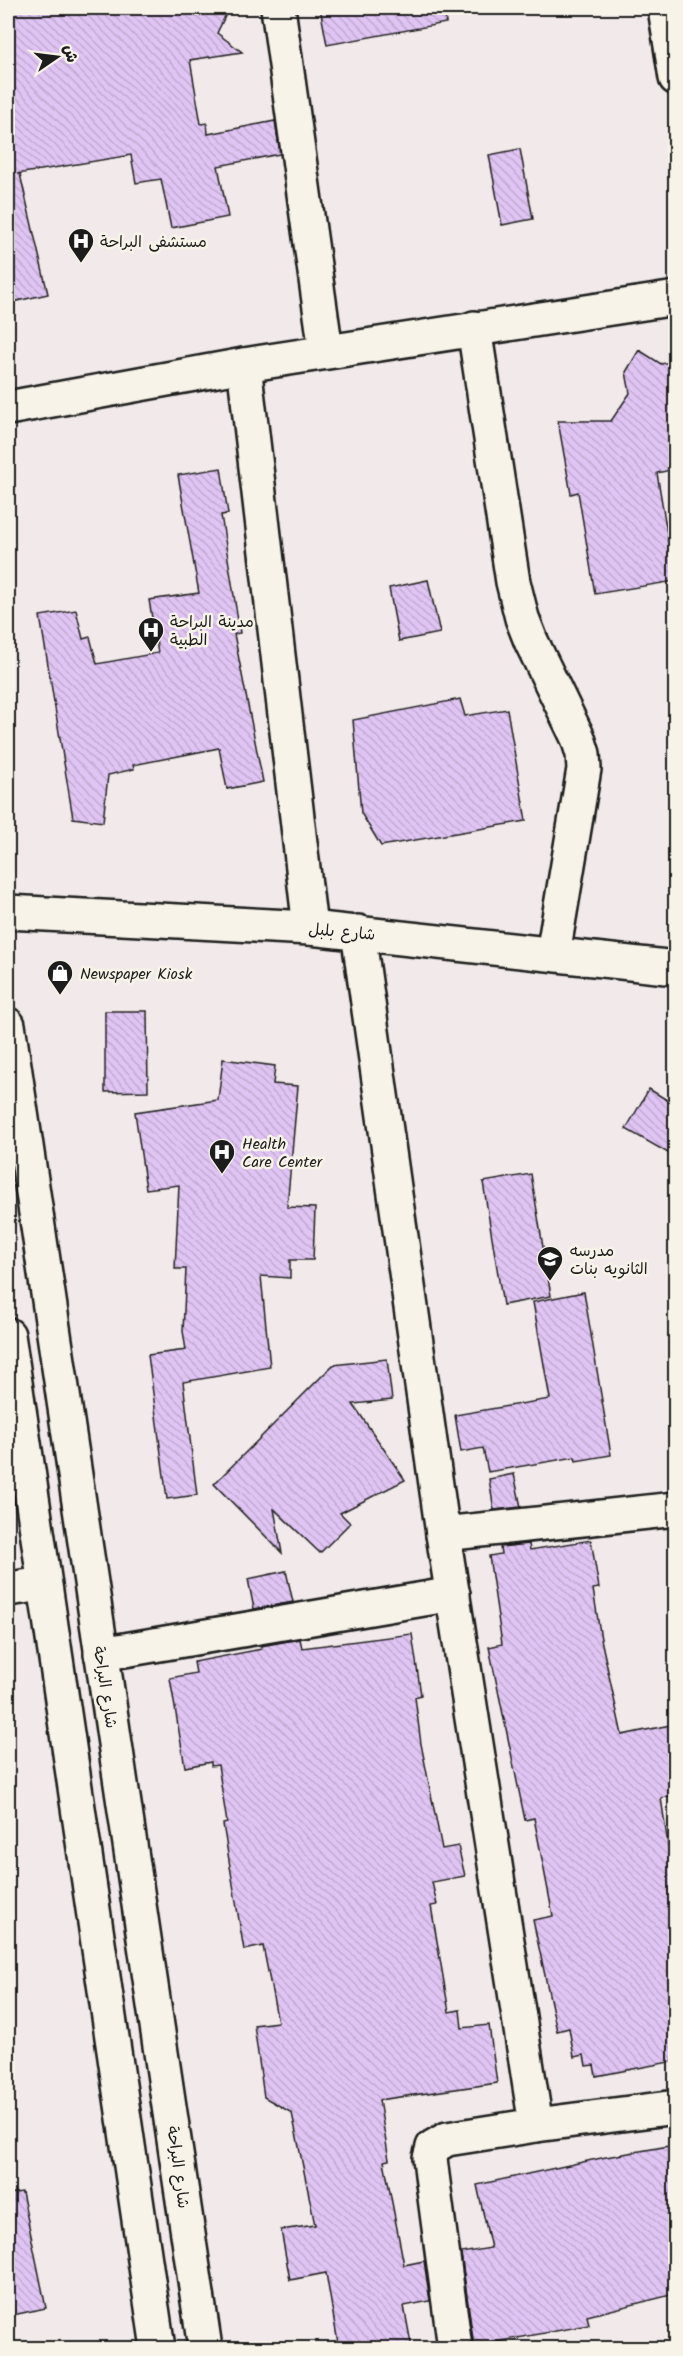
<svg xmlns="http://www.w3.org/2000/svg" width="683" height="2356" viewBox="0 0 683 2356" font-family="Kalam,'Playpen Sans Arabic',sans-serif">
  <defs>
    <pattern id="building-back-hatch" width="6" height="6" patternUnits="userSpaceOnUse" patternTransform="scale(1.5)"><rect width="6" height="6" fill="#e0c5f4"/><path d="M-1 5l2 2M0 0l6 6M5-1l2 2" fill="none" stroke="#c0a9d1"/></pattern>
  </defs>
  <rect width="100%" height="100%" fill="#f2eaea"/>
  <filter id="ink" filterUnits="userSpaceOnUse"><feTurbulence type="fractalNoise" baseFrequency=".0167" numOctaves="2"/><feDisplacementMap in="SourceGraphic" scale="12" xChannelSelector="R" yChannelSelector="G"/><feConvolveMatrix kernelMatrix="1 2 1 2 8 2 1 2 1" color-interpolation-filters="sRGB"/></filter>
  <g filter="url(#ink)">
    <g fill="url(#building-back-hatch)" stroke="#1c1c1c" stroke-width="1.5">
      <path d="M8,8h221l-12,25 25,19 -52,8 11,64 6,-1 1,11 67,-13 5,33 -62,12 10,51 -57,11 -10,-49 -25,4 -5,-28 -114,19h3l28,120 -40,9z"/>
      <path d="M320,8h124l2,15 -119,22z"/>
      <path d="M520,149l13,70 -31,6 -13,-70z"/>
      <path d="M639,350l22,14 14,-3v108l-18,4 18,108 -80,13 -17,-102 -7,2 -13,-73h53l19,-28 -4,-21z"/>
      <path d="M221,468l7,46 -7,1 19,118 -6,1 29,148 -36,7 -8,-41 -86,17 1,4 -26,6 -5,47 -30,-4 -33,-202 36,-6 7,29 7,-2 7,27 61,-11 -9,-53 50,-7 -21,-118z"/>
      <path d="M428,580l12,53 -41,8 -10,-53z"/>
      <path d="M460,699l5,17 42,-7 19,112 -145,25 -20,-33 -8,-93z"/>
      <path d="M105,1011h42l1,80 -43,1z"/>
      <path d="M223,1059l52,7 -2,18 25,2 -11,121 28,1 -2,52h-23v18l-29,-2 9,91 -87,15 14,113 -30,4 -19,-144 38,-5 -3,-19 3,-62h-11l4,-84 -33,4 -11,-77 83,-12z"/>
      <path d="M649,1089l26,16v52l-49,-28z"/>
      <path d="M531,1174l20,122 -48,9 -20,-123z"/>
      <path d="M584,1292l27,163 -35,6 -1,-4 -87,15 -5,-24 -22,4 -6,-37 95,-16 -17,-97z"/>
      <path d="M387,1359l5,41 -39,4 52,76 -65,33 10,10 -30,30 -46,-44 8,44 -68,-69 119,-119z"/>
      <path d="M514,1474l7,33 -27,3 -5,-31z"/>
      <path d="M591,1540l8,48 -6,1 8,50 21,96 53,-11v71l-14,3 14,93v170l-79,15 -2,-11 -8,1 -2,-11 -10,2 -5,-29 -12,3 -24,-111 20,-4 -19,-98 -9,2 -36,-173 13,-3 -13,-88 12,-2 -1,-7 29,-3 1,6z"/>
      <path d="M286,1571l7,31 -39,7 -6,-30z"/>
      <path d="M412,1634l9,61 -6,2 6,47 21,105 16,-3 7,30 -33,6 5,23 -6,1 18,106 11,-2 2,18 27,-3 8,58 -118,17 10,60 -5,1 20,104 20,-4 6,40 -26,5 8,43h-73l-13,-76 -36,7 -9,-50 34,-5 -23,-112 -28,-16 -10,-72 24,-3 -15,-76 -19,4 -21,-126 4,-1 -9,-58 -7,1v-4l-26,5 -15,-89 26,-5 -2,-11 68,-13 -1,-3 39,-7 2,9z"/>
      <path d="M675,2145v149l-88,22 2,9 -115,21 -13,-93 30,-5 -14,-63 129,-28z"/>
      <path d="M22,2192l24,116 -38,8v-122z"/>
    </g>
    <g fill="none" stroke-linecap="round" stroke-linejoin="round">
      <g stroke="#1c1c1c" stroke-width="38">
        <g id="minor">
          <path d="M278,8l48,343"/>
          <path d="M665,8l11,70"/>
          <path d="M474,328l39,254 9,36 9,23 47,97 5,16 1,15 -31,185"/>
          <path d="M244,365l66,563"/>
          <path d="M8,408l236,-43 432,-67"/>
          <path d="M8,912l302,16 366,40"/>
          <path d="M358,932l85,602 93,591"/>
          <path d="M443,1534l233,-25"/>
          <path d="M8,1589l36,-5"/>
          <path d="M101,1654l352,-60"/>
          <path d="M455,2348l-23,-173 -2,-17 3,-11 14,-8 89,-14 140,-18"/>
        </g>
      </g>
      <g stroke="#1c1c1c" stroke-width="38">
        <g id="tertiary">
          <path d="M8,1025l197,1323"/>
          <path d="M8,1335l150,1013"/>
        </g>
      </g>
      <use href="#minor" stroke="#f7f3e8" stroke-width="33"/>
      <use href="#tertiary" stroke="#f7f3e8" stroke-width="33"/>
    </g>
  </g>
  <defs>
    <g id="hospital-pin" transform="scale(1.35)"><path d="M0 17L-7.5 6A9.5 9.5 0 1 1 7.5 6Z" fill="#1c1c1c" stroke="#f7f3e8"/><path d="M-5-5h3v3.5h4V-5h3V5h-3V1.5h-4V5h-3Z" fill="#fff"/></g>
    <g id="shop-pin" transform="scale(1.35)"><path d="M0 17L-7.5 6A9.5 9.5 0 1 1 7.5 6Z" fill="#1c1c1c" stroke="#f7f3e8"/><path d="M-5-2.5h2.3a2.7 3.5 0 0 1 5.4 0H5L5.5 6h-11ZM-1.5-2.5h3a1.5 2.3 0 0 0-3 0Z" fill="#fff"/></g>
    <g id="school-pin" transform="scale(1.35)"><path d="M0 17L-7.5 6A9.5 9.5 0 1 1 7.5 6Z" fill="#1c1c1c" stroke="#f7f3e8"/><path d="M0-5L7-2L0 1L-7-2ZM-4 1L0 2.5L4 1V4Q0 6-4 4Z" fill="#fff"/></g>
  </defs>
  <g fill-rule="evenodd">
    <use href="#hospital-pin" x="81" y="241"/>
    <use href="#hospital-pin" x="151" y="630"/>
    <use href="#shop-pin" x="60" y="973"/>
    <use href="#hospital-pin" x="222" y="1152"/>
    <use href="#school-pin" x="550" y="1259"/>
  </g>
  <g text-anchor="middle" stroke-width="5" stroke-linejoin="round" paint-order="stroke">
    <g font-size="16" fill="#1c1c1c" stroke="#f7f3e8" text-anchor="start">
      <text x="100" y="247">مستشفى البراحة</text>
      <text x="170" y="627">مدينة البراحة<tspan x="170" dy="18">الطبية</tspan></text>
      <text x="80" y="979">Newspaper Kiosk</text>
      <text x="242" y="1149">Health<tspan x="242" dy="18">Care Center</tspan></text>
      <text x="570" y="1256">مدرسه<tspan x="570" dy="18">الثانويه بنات</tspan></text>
    </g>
    <g font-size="16" fill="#1c1c1c" stroke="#f7f3e8">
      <text transform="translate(342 931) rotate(5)" y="6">شارع بلبل</text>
      <text transform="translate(106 1687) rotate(81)" y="6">شارع البراحة</text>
      <text transform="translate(179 2167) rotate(82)" y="6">شارع البراحة</text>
    </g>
  </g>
  <rect width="683" height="2356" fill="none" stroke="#f7f3e8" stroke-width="30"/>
  <rect x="15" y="15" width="653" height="2326" fill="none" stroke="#1c1c1c" stroke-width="2" filter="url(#ink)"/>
  <g transform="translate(57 57) rotate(76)" stroke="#f7f3e8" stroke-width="4.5" paint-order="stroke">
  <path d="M0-4.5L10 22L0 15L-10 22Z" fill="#1c1c1c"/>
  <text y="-9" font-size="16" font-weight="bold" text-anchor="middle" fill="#1c1c1c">ش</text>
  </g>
</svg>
